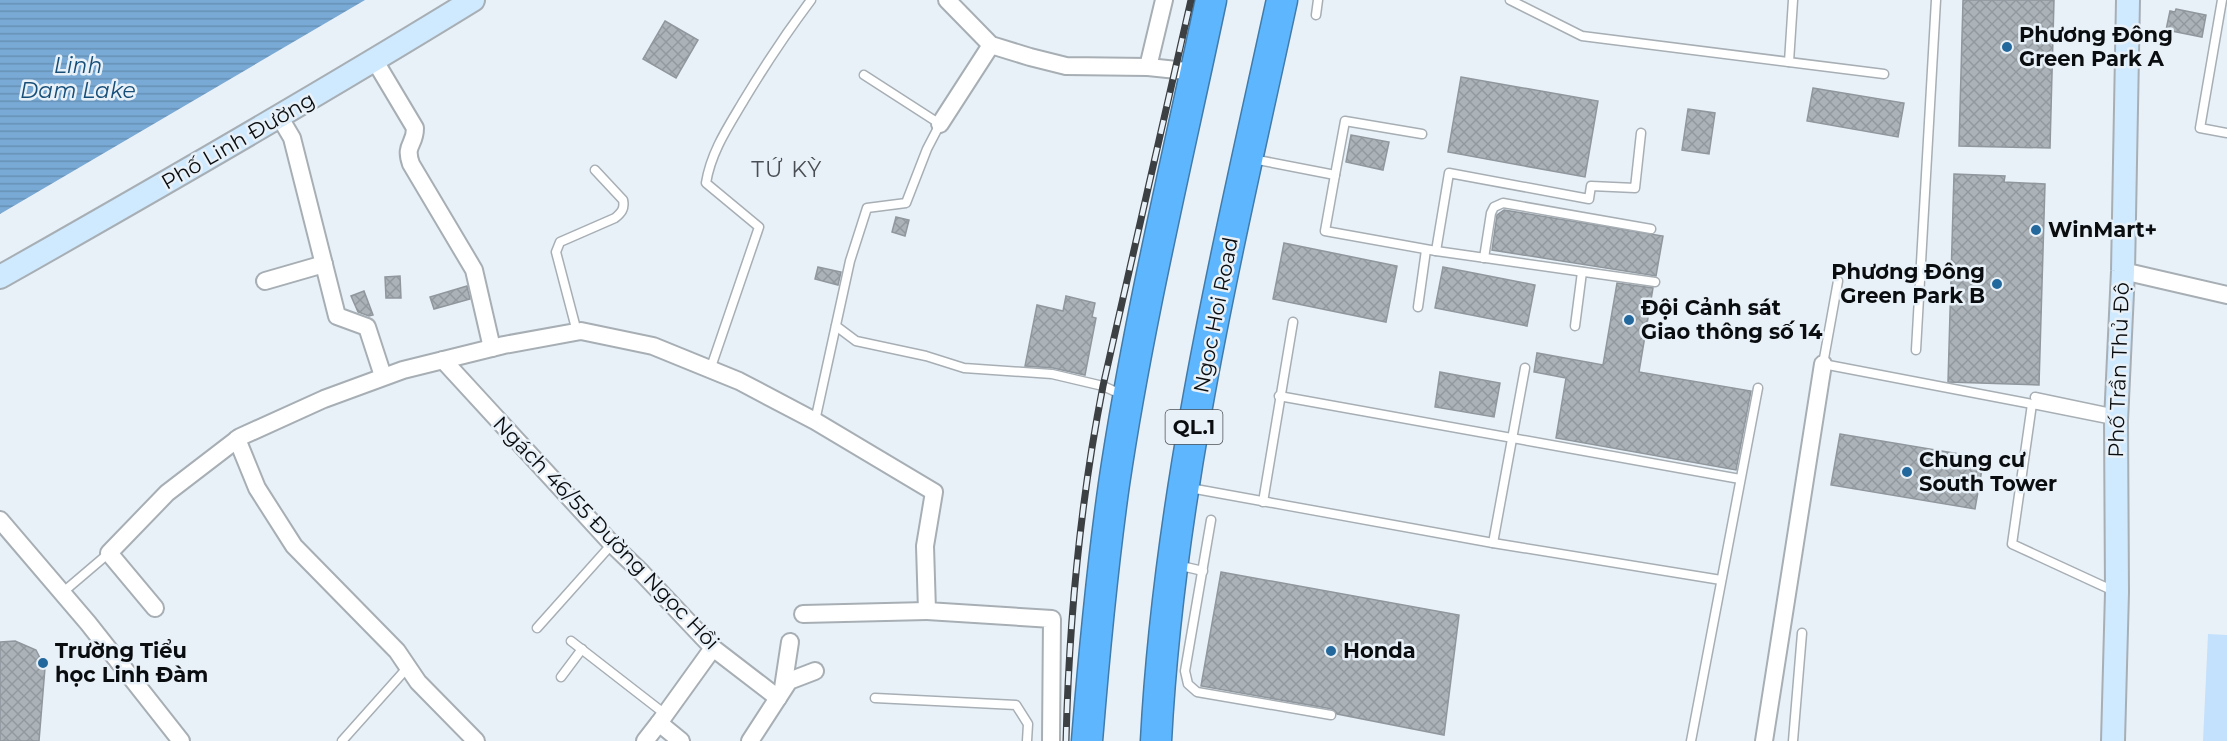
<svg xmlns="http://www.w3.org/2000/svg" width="2227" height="741" viewBox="0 0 2227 741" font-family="Montserrat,sans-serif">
  <defs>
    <pattern id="water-rules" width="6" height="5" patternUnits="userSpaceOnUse" patternTransform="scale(1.5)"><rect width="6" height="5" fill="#79aad5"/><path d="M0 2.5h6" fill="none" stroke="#6791b6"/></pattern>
    <pattern id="building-cross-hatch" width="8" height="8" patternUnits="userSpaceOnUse" patternTransform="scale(1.5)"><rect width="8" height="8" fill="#abb3b9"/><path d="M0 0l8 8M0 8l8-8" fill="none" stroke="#92999e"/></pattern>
  </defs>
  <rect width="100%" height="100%" fill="#e9f1f8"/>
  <path fill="#c3e1fc" d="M2208,634l19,1v106h-24z"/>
  <path fill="url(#water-rules)" d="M0,0h365l-365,214z"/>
  <g fill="url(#building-cross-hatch)" stroke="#90979d" stroke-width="1.5">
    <path d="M1963,0h91l-4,148 -91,-2z"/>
    <path d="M2176,9l30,6 -4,22 -36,-7 4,-19 5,1z"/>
    <path d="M665,21l33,19 -22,38 -33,-19z"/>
    <path d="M1461,77l137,24 -13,76 -137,-25z"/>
    <path d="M1813,88l91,15 -6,34 -91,-16z"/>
    <path d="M1688,109l27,4 -6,41 -27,-4z"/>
    <path d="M1351,135l38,7 -6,28 -37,-8z"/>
    <path d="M1954,174l51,2 -1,6 41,2 -6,201 -91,-3z"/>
    <path d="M1504,210l159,26 -7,40 -164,-26 5,-35z"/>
    <path d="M896,217l13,3 -4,16 -13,-4z"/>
    <path d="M1284,243l113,23 -11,56 -113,-23z"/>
    <path d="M818,267l23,5 -3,13 -23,-6z"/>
    <path d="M1443,267l92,18 -8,41 -92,-18z"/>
    <path d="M400,276l1,22h-15l-1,-21z"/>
    <path d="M1617,283l36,5 -14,84 112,19 -15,79 -180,-32 10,-60 -32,-6 3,-19 66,12z"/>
    <path d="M467,286l3,13 -36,10 -4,-12z"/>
    <path d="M364,291l9,24 -4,1 -11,-4 -7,-16z"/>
    <path d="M1066,296l29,7 -3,14 4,1 -11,57 -32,-7 -28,-2 12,-61 26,6z"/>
    <path d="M1440,372l60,11 -6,34 -59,-10z"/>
    <path d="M1840,434l144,24 -9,51 -144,-24z"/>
    <path d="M1221,572l238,43 -15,120 -107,-21 -5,-5 -131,-23z"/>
    <path d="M15,641l21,9 9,18 -6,73h-39v-99z"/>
  </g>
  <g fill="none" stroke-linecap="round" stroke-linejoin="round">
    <g stroke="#a7afb5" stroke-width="11">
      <g id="lane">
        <path d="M1510,0l72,36 302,38"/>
        <path d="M2222,0l-22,128 27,5"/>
        <path d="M1316,15l2,-15"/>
        <path d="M1789,62l4,-62"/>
        <path d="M1253,159l82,16 10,-54 77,13"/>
        <path d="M1335,175l-10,56 111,20 219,31"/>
        <path d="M1436,251l13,-78 140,26 2,-13 44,2 6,-55"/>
        <path d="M1484,258l7,-45 3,-6 9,-4 148,26"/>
        <path d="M1838,281l-15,83 209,40"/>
        <path d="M1418,307l8,-57"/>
        <path d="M836,326l20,15 70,15 38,12 88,6 51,12 20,9"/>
        <path d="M1575,326l7,-54"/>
        <path d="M577,332l-21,-80 4,-10 55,-24c6,-5 10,-9 8,-18l-28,-30"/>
        <path d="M1916,350l20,-350"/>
        <path d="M710,370l49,-143 -53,-44c5,-31 22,-56 38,-83 21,-35 43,-68 67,-100"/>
        <path d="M1279,396l461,83"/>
        <path d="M2035,397l81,17"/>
        <path d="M2113,420l-81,-16 -20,140 104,48"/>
        <path d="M815,421l35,-160 17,-53 39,-5 21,-54 13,-25 -76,-49"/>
        <path d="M1190,488l303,55 228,37"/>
        <path d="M1263,502l30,-180"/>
        <path d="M1211,520l-26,151 3,13 9,8 134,23"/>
        <path d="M1493,543l32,-175"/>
        <path d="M1177,565l26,6"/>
        <path d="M62,593l47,-40"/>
        <path d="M537,628l75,-84"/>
        <path d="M571,641l94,73"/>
        <path d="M561,677l21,-28"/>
        <path d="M875,698l141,7 12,19 -1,17"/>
        <path d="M342,741l66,-74"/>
        <path d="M1691,741l67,-353"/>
        <path d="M1793,741l9,-108"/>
      </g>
    </g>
    <g stroke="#a7afb5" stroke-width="20">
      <g id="street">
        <path d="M947,0l44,45 39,12 36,9 82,1 48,5"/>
        <path d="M375,61l40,67c0,18 -11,16 -4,36l63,106 18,78"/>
        <path d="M1148,67l16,-67"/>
        <path d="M279,116l13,22 45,178 30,11 16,49"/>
        <path d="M940,124l51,-79"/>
        <path d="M2123,271l104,24"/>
        <path d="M265,281l59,-17"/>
        <path d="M443,360l169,184 30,29 71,75 65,50"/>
        <path d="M237,439l20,49 37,58 103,105 21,31 58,59"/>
        <path d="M0,520l88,103 93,118"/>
        <path d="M155,608l-46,-55 58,-60 73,-56 84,-38 79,-29 101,-25 77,-14 72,15 86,35 76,40 119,71 -9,54 2,65 125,8 -1,122"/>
        <path d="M803,614l124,-3"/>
        <path d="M783,688l7,-46"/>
        <path d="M645,741l14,-18"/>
        <path d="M681,741l-22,-18 54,-75"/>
        <path d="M750,741l39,-60 26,-10"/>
        <path d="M1764,741l59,-377"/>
      </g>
    </g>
    <g stroke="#a7afb5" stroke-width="26">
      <g id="secondary">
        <path d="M0,277c159,-90 317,-181 473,-277"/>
        <path d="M2113,741l4,-149 -1,-171 7,-150 5,-271"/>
      </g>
    </g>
    <g stroke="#417baa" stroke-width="33">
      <g id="highway">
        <path d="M1087,741c7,-86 15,-172 27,-257 24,-162 63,-323 97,-484"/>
        <path d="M1156,741c13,-250 73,-497 126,-741"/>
      </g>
    </g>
    <use href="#lane" stroke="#fff" stroke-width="8"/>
    <use href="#street" stroke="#fff" stroke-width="16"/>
    <use href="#secondary" stroke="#cfe9ff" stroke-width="22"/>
    <use href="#highway" stroke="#5eb6fe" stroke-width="30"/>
    <g stroke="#3c4043" stroke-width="7">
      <path id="rail" d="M1066,741c3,-119 14,-238 37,-355l88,-386"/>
    </g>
    <use href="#rail" stroke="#e9f1f8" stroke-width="4.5" stroke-dasharray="14" stroke-linecap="butt"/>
  </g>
  <g fill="#22689c" stroke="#e9f1f8" stroke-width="2">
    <circle cx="2007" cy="47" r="6"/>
    <circle cx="2036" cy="230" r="6"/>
    <circle cx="1997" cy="284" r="6"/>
    <circle cx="1629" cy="320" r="6"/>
    <circle cx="1907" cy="472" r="6"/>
    <circle cx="1331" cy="651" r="6"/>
    <circle cx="43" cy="663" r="6"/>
  </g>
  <g text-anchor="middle" stroke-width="5" stroke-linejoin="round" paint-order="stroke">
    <rect fill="#e9f1f8" stroke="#4d5155" stroke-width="1.5" x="1165.5" y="410" width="57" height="34" rx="4.5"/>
    <g font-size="20" font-weight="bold" fill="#0a0d0f">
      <text x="1194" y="434">QL.1</text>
    </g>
    <g font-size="21" font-weight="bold" fill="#0a0d0f" stroke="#e9f1f8" text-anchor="start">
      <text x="2019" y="42">Phương Đông<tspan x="2019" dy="24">Green Park A</tspan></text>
      <text x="2048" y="237">WinMart+</text>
      <text x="1985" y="279" text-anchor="end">Phương Đông<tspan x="1985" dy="24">Green Park B</tspan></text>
      <text x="1641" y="315">Đội Cảnh sát<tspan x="1641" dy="24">Giao thông số 14</tspan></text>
      <text x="1919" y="467">Chung cư<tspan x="1919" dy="24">South Tower</tspan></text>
      <text x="55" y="658">Trường Tiểu<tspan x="55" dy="24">học Linh Đàm</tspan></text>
      <text x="1343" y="658">Honda</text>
    </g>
    <g font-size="21" fill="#0a0d0f" stroke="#e9f1f8">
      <text transform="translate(238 141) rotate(-30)" y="7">Phố Linh Đường</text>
      <text transform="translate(1216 315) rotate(-79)" y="7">Ngoc Hoi Road</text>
      <text transform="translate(2119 370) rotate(-88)" y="7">Phố Trần Thủ Độ</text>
      <text transform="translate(606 533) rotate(46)" y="7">Ngách 46/55 Đường Ngọc Hồi</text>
    </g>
    <g font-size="22" font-style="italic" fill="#174e78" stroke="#e9f1f8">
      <text x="78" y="73">Linh<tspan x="78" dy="25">Dam Lake</tspan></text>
    </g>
    <g font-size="22" letter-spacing="1.5" fill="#484e53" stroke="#e9f1f8">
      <text x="787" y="177">TỨ KỲ</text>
    </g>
  </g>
</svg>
